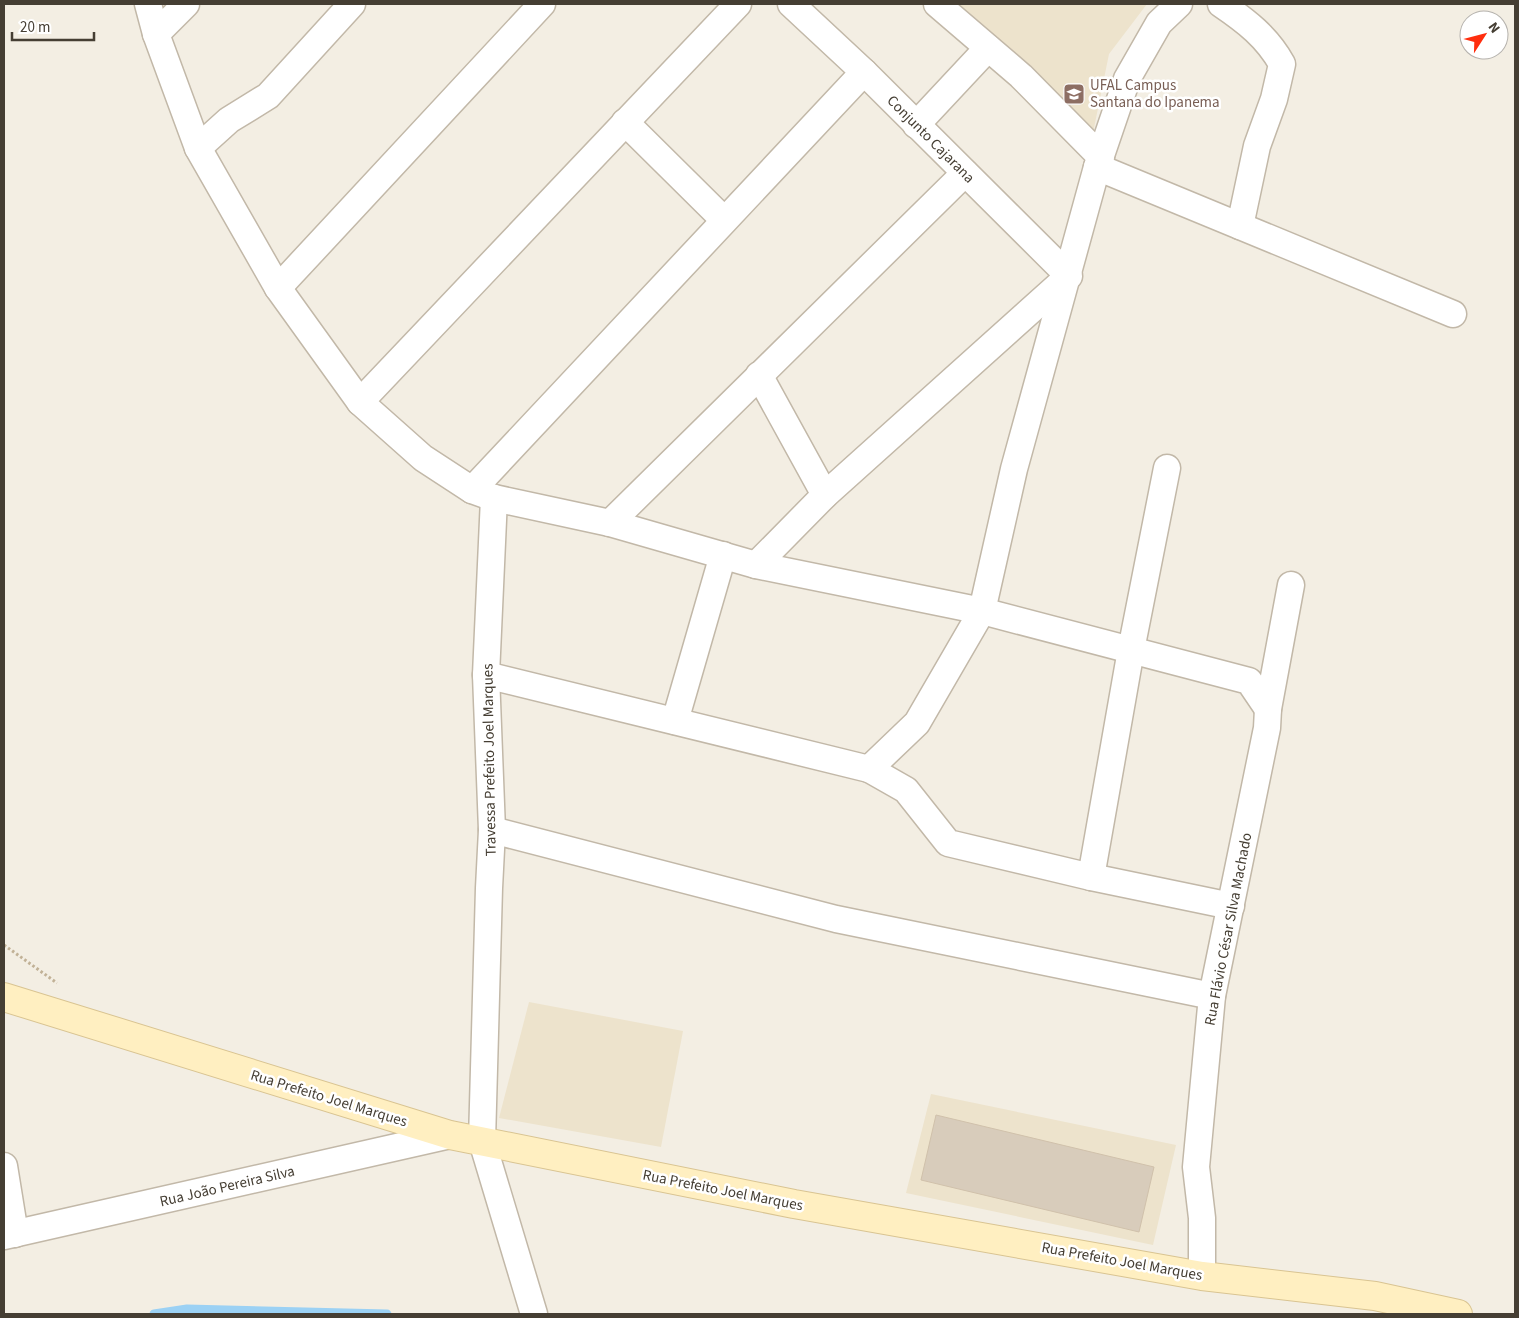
<svg xmlns="http://www.w3.org/2000/svg" width="1519" height="1318" viewBox="0 0 1519 1318" font-family="'Source Sans 3',sans-serif">
  <rect width="100%" height="100%" fill="#f3eee3"/>
  <g fill="#ede3cc">
    <path d="M941,4h206l-38,50 -16,79z"/>
    <path d="M529,1002l154,29 -22,116 -162,-29z"/>
    <path d="M931,1094l245,51 -23,100 -247,-52z"/>
  </g>
  <g fill="none" stroke-linecap="round" stroke-linejoin="round">
    <path stroke="#9bd1f4" stroke-width="9" d="M154,1314l33,-5 200,5"/>
  </g>
  <path fill="#d8ccbb" stroke="#d0c1ab" d="M936,1115l218,52 -15,65 -218,-52z"/>
  <g fill="none" stroke-linecap="round" stroke-linejoin="round">
    <g stroke="#c2b8a8" stroke-width="29">
      <g id="street">
        <path d="M148,4l8,30 42,114 80,140 82,114 63,56 49,32 22,8 116,25 146,42 226,46 267,70 19,28"/>
        <path d="M937,4l84,72 80,81"/>
        <path d="M1221,4c25,17 46,33 61,60l-8,35 -17,47 -17,80"/>
        <path d="M156,34l30,-30"/>
        <path d="M625,122l99,98"/>
        <path d="M916,125l72,-77"/>
        <path d="M198,148l31,-28 39,-24 84,-92"/>
        <path d="M1097,167l356,147"/>
        <path d="M278,288l264,-284"/>
        <path d="M759,375l66,120"/>
        <path d="M360,402l378,-398"/>
        <path d="M472,490l392,-418"/>
        <path d="M494,498l-8,177 6,155 -3,58 -7,253 52,173"/>
        <path d="M610,523l355,-350"/>
        <path d="M756,565l69,-70 244,-219 -205,-204 -73,-68"/>
        <path d="M486,675l383,94 48,-46 65,-112 32,-142 83,-302 30,-88 32,-56 20,-19"/>
        <path d="M675,721l48,-166"/>
        <path d="M869,769l37,21 42,53 143,34 140,29"/>
        <path d="M492,830l344,89 376,77"/>
        <path d="M1091,877l40,-227 36,-182"/>
        <path d="M4,1166l11,68"/>
        <path d="M4,1236l446,-101"/>
        <path d="M1202,1276v-58l-6,-51 16,-171 55,-268 1,-19 23,-124"/>
      </g>
    </g>
    <g stroke="#d9c492" stroke-width="30">
      <path id="secondary" d="M4,997l446,138 344,69 408,72 173,20 83,18"/>
    </g>
    <path stroke="#c1b196" stroke-width="3" stroke-dasharray="2.5 2.5" stroke-linecap="butt" d="M4,945l53,38"/>
    <use href="#street" stroke="#fff" stroke-width="26"/>
    <use href="#secondary" stroke="#ffefc1" stroke-width="28"/>
  </g>
  <defs>
    <g id="university-square" transform="scale(1.125)"><rect x="-9" y="-9" width="18" height="18" rx="4" fill="#8d6e63" stroke="#fff"/><path d="M0-5L7-2L0 1L-7-2ZM-4 1L0 2.5L4 1V4Q0 6-4 4Z" fill="#fff"/></g>
  </defs>
  <g fill-rule="evenodd">
    <use href="#university-square" x="1074" y="94"/>
  </g>
  <g text-anchor="middle" stroke-width="5" stroke-linejoin="round" paint-order="stroke">
    <g font-size="15" fill="#785e54" stroke="#fff" text-anchor="start">
      <text x="1090" y="90">UFAL Campus<tspan x="1090" dy="17">Santana do Ipanema</tspan></text>
    </g>
    <g font-size="15" fill="#453e33" stroke="#fff">
      <text transform="translate(931 139) rotate(45)" y="5">Conjunto Cajarana</text>
      <text transform="translate(489 760) rotate(-91)" y="5">Travessa Prefeito Joel Marques</text>
      <text transform="translate(1228 929) rotate(-79)" y="5">Rua Flávio César Silva Machado</text>
      <text transform="translate(329 1098) rotate(17)" y="5">Rua Prefeito Joel Marques</text>
      <text transform="translate(227 1186) rotate(-13)" y="5">Rua João Pereira Silva</text>
      <text transform="translate(723 1190) rotate(11)" y="5">Rua Prefeito Joel Marques</text>
      <text transform="translate(1122 1261) rotate(10)" y="5">Rua Prefeito Joel Marques</text>
    </g>
  </g>
  <rect width="1519" height="1318" fill="none" stroke="#453e33" stroke-width="10"/>
  <g transform="translate(1484 35) rotate(54)"><circle r="24" fill="#ffffff" stroke="#b5b2ad"/>
  <path d="M0-4L9 19L0 12L-9 19Z" fill="#ff2e0e"/>
  <text y="-8" font-size="14" font-weight="bold" text-anchor="middle" fill="#453e33">N</text>
  </g>
  <path d="M12 32v8h82v-8" fill="none" stroke="#453e33" stroke-width="2.5"/>
  <text x="20" y="32" font-size="15" fill="#453e33" stroke="#ffffff" stroke-width="4" paint-order="stroke">20 m</text>
</svg>
